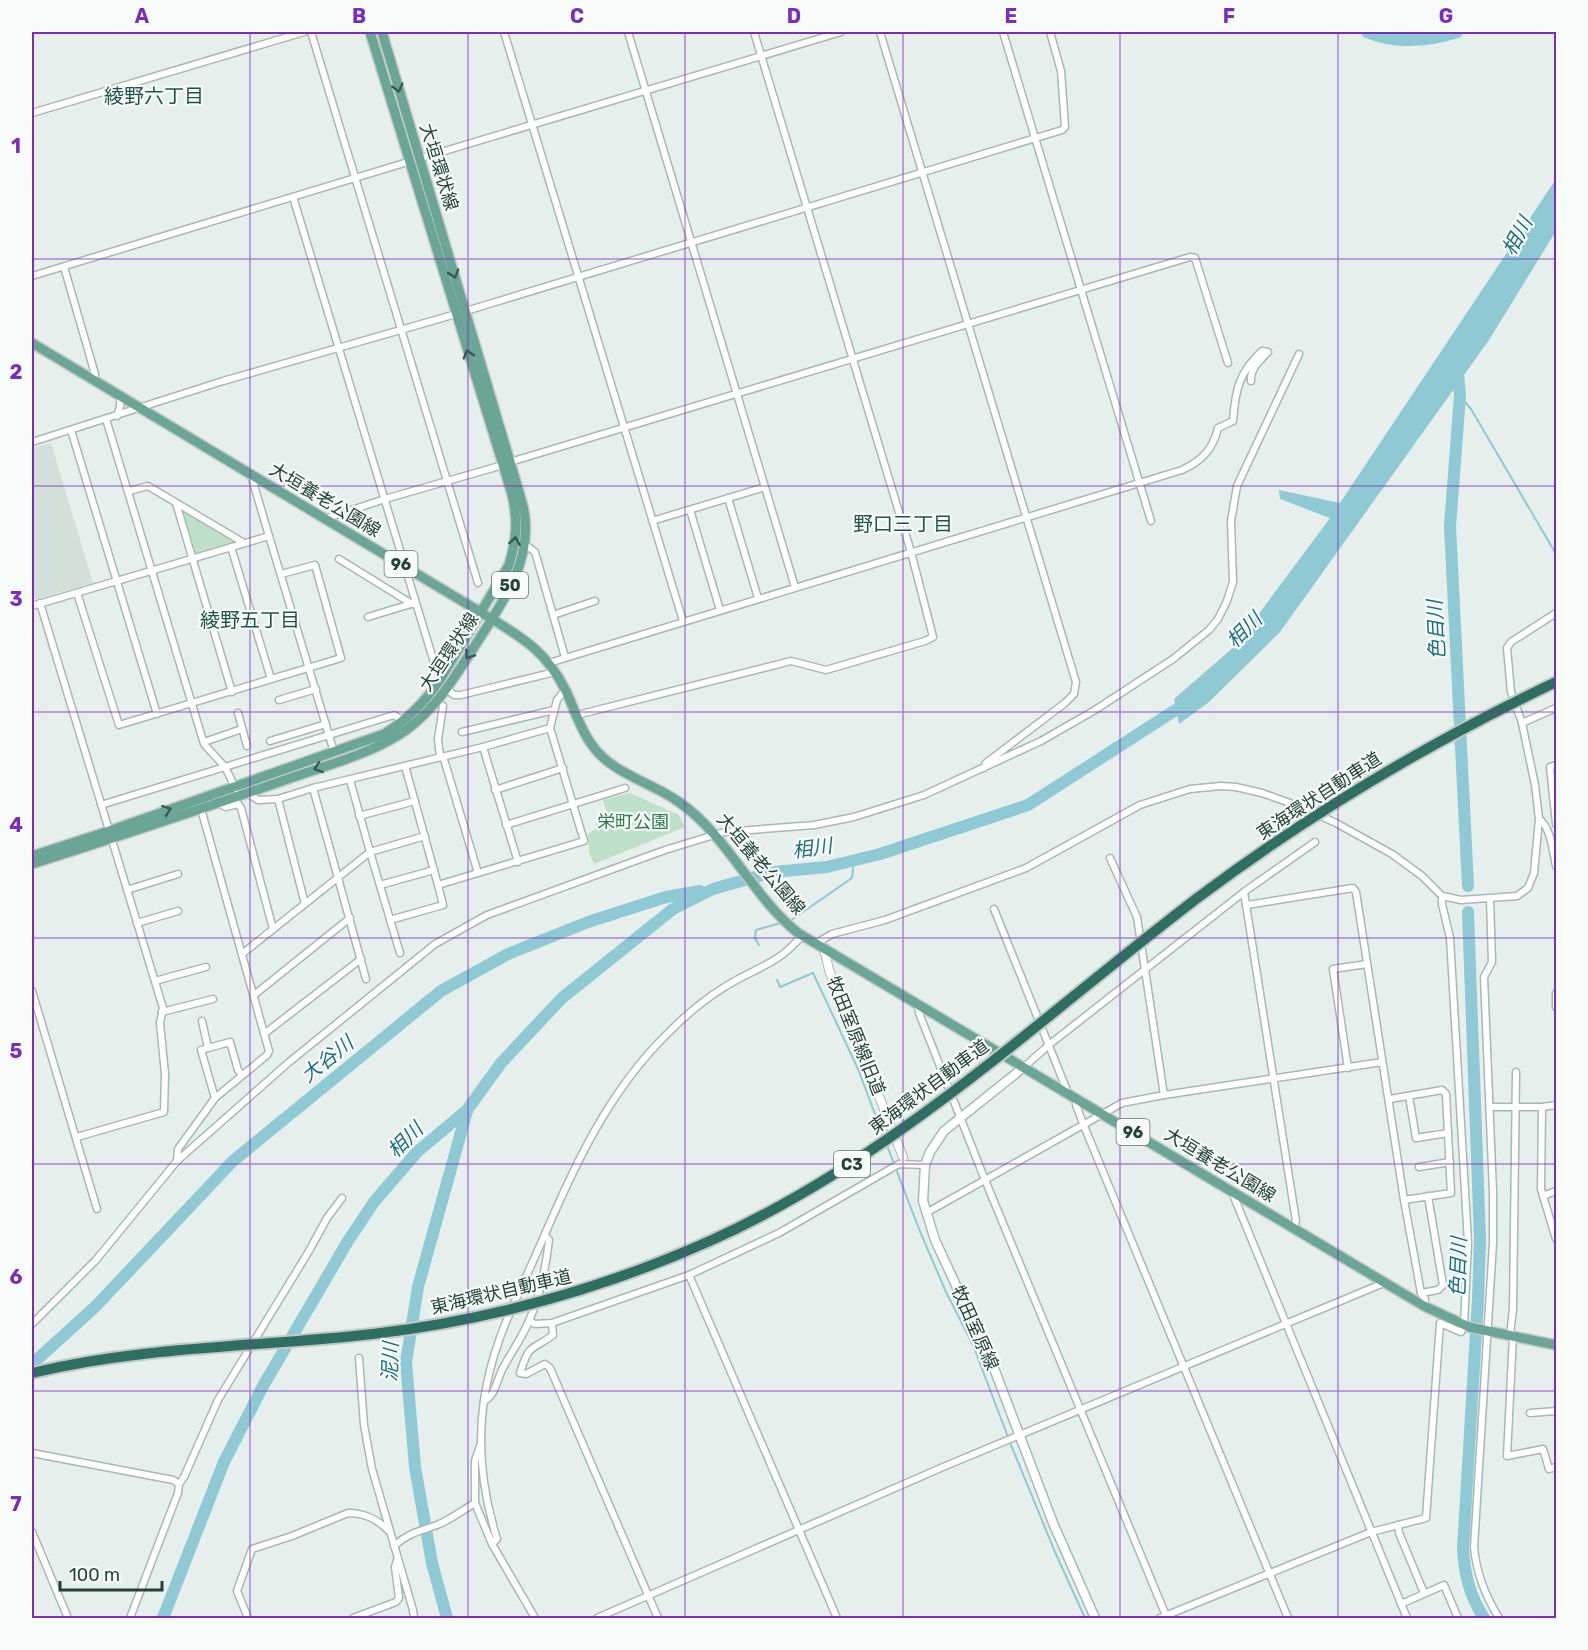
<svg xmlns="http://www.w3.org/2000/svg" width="1588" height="1650" viewBox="0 0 1588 1650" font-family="Rubik,'Noto Sans JP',sans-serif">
  <rect width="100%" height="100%" fill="#e6efeb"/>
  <path fill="#d4dfda" d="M51,443l42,140 -61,17v-152z"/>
  <g fill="#bfe0c8">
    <path d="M182,510l52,32 -38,13z"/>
    <path d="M630,793l49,22 6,12 -91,37 -5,-11 -1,-19 7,-5 2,-13 10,-2 -4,-14z"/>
  </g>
  <path fill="#8ec9d4" d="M1556,179v52l-67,109 -209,292 -71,70 -30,22 -5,-25 61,-53 95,-128 -50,-19 -1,-9 61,13z"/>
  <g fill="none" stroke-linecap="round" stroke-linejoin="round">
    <g stroke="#8ec9d4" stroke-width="2">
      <path d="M1460,396l11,13 85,145"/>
      <path d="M790,921l62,-43 2,-18"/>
      <path d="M759,945l-4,-7 1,-8 25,-7"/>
      <path d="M777,980l3,7 33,-14 45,96 26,69"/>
      <path d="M886,1143l33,86 27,63 27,53 38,100 44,107 30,66"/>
    </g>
    <g stroke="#8ec9d4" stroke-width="12">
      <path d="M1367,32c27,12 63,9 90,0"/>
      <path d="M1458,373l2,23 -10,130 18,360"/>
      <path d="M1468,912l12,327 -2,61 -15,248c1,25 7,49 21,70"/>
      <path d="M32,1364l63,-57 138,-146 208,-170 67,-37 80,-32 78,-25 34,-6"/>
      <path d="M163,1618l61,-156 39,-76 85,-145 26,-39 43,-50 50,-42 34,-47 61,-65 111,-89 40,-20 60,-17 54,-5 53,-13 148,-49 160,-103"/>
      <path d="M447,1618l-15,-55 -17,-96 -9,-105 12,-75 49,-176"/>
    </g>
    <g stroke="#a8b8b2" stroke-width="9">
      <g id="minor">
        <path d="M311,32l167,551"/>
        <path d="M504,32l179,589"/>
        <path d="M628,32l167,555"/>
        <path d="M880,32l196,650 -2,12 -9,9 -79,60 -2,5"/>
        <path d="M1003,32l148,489"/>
        <path d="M32,113l272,-81"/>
        <path d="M418,159l423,-127"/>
        <path d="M293,197l143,472"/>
        <path d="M64,267l31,107 -1,7"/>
        <path d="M32,276l379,-115"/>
        <path d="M117,416l3,-9v-11"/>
        <path d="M106,419l98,325 21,23 11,22"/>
        <path d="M71,430l86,284"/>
        <path d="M32,442l191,-61 233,-67 606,-184 3,-3 -4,-56 -11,-39"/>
        <path d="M510,462l680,-205 5,1 33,105"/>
        <path d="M251,475l18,61"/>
        <path d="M129,491l19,-5 96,57"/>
        <path d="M728,498l30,100"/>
        <path d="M176,503l56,189"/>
        <path d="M690,510l30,100"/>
        <path d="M324,519l61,-20 118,-34"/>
        <path d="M652,521l113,-34"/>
        <path d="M526,545l9,7 30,105"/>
        <path d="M231,547l40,132"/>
        <path d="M339,559l73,45"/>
        <path d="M77,593l42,132 222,-67 -26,-93 -34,9"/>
        <path d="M40,603l123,405 -3,15 5,51 -1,38 -87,25"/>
        <path d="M32,606l237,-70 65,216"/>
        <path d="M553,615l42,-14"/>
        <path d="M368,617l46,-14"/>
        <path d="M549,663l633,-193c19,-9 31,-20 36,-42l15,-7c2,-30 6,-49 29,-70l6,1c-8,9 -18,16 -17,29"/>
        <path d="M447,689l7,6h7l94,-23"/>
        <path d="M279,700l37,-11"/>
        <path d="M238,713l9,33"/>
        <path d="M577,715l214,-54 35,9 99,-29 8,-4 -22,-85 -157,-520"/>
        <path d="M1522,723l34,-15"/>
        <path d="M462,732l92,-22"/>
        <path d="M270,741l56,-17"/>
        <path d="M204,742l38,-13"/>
        <path d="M483,747l35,115"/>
        <path d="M443,756l35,117"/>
        <path d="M440,757l-2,-18 5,-33"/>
        <path d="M1556,765l-6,2 6,57"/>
        <path d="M405,766l33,119 146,-44 -34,-113 7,-28 8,-10"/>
        <path d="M313,788l53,191"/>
        <path d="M495,790l68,-22"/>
        <path d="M247,793l11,7 20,-1 35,-11 170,-41 67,-19"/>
        <path d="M278,799l27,105"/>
        <path d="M218,803l8,4 12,-3 3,4 32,121"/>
        <path d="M101,805l293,-90 10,6"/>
        <path d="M359,816l56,-15"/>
        <path d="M1539,819c12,8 14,34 17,47"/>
        <path d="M506,825l119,-37"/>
        <path d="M1110,858l27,59 27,178"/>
        <path d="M380,885l54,-15"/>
        <path d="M127,890l51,-16"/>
        <path d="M1244,892l52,329 -2,7"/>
        <path d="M1490,899l2,63 -8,15 9,215v51l-19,304c2,24 12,50 25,71"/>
        <path d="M1247,905l106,-17 3,4 48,308 17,93 4,6 -1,7"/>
        <path d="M994,909l74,184"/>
        <path d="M390,920l53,-15 -5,-20"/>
        <path d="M137,923l41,-12"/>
        <path d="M815,944l17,-10 53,-14 141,-52 114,-63 50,-16 31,-3 15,1 26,6 39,14 35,16 56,31 30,22 20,20 19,4 56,-4 11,-8 6,-15 5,-54 -4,-34 -13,-62 -11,-31 -4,-44 4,-6 45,-29"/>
        <path d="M400,953l-30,-101 55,-16"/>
        <path d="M242,954l128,-102 -20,-72"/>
        <path d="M155,981l51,-14"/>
        <path d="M32,991l65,218"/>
        <path d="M1556,993v14"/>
        <path d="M254,995l96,-77"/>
        <path d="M918,1005l1,8 66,167 182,438"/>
        <path d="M162,1012l51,-13"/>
        <path d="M202,1021l6,27"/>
        <path d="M264,1034l97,-75"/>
        <path d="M1024,1067l26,-23 194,-152 71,-50"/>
        <path d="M1348,1068l-15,-99 34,-5"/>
        <path d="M1409,1096l7,42 32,-5"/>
        <path d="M215,1098l-14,-48 29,-8 8,28 4,5"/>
        <path d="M1076,1098v7l8,21 204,492"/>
        <path d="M1390,1099l52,-9 4,4 5,99 -47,7"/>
        <path d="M1490,1107h52"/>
        <path d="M177,1161l1,-12 37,-51 52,-43 2,-4 -68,-242"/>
        <path d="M1419,1167l31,-5"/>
        <path d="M1556,1191l-13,5 13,43"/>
        <path d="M1232,1192l175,426"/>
        <path d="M1543,1196l-2,-7 1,-82 14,-2"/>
        <path d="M926,1213l196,-110 42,-8 218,-33"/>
        <path d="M689,1275l148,343"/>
        <path d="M1421,1293l17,-3 5,-5 -15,-89"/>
        <path d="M529,1321l6,3 17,-1 137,-48 90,-42 120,-69 26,1"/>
        <path d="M552,1323l1,12c-23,17 -23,7 -33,38l6,1 19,-10 5,4 108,250"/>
        <path d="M32,1324l64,-64 81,-99 111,-98 147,-119 52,-29 178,-65 59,-18 90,-7 40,-8 70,-22 117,-54 54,-31 78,-51 36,-29 9,-11 9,-18 6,-19 -2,-61 6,-35 62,-132"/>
        <path d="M1510,1335l3,-26 3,-237"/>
        <path d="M1513,1336l-6,120 36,-7 6,20 7,-2"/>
        <path d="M359,1358l5,67 8,44 41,141 1,8"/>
        <path d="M484,1401c11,-5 13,-21 18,-31 8,-16 20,-32 27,-49 11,-25 17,-55 20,-81l-4,-5"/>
        <path d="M1530,1413l26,-2"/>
        <path d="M480,1446l-5,15v42l17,41 43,74"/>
        <path d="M32,1453l141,27 6,4"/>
        <path d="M1398,1525l1,8 25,60"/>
        <path d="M32,1532l36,86"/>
        <path d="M492,1544l5,-5c-14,-45 -20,-93 -13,-139 8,-54 28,-92 50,-141 37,-84 69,-163 136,-228 16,-16 34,-31 53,-43 18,-12 38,-19 56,-31 8,-5 16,-14 23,-21"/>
        <path d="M394,1546c14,-13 26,-15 43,-21 13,-5 26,-15 38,-22"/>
        <path d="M1401,1604l43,-19 14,33"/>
        <path d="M130,1618l48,-125 1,-9 5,-7 34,-77 91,-149 18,-33 15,-20"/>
        <path d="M248,1618l-11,-27 15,-42 40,-13 56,-23c17,0 29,6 41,18"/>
        <path d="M353,1618l43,-16 3,-4 -4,-31 2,-7"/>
        <path d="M597,1618l346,-151 443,-185"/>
        <path d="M1160,1618l211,-86 55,-14 14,-195 21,9 3,-7 4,-83 -18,-304 -8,-34v-8"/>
      </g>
    </g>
    <g stroke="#a8b8b2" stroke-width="10">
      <path id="tertiary" d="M824,948l5,22 74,187"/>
    </g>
    <g stroke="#a4bbb3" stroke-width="11">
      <path id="secondary" d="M1024,1067l-80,64 -14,21 -5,13 -2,36 12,39 57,123 61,160 42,95"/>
    </g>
    <g stroke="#c2cac8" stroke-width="12">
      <g id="primary">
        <path d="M32,343l460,276c34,21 55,34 74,72 8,17 14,38 26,54 20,29 59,37 87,57 49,34 73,94 119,131l626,373 45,21 87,18"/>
        <path d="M32,856l77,-25 275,-97c24,-15 40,-31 56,-54l69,-115c8,-27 9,-44 3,-71l-142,-462"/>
        <path d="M32,864c85,-27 169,-55 253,-84 39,-14 87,-26 121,-50 36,-26 57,-67 81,-103 21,-33 42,-68 38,-108 0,-9 -4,-18 -6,-27l-137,-460"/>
      </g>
    </g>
    <use href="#minor" stroke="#fff" stroke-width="6"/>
    <use href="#tertiary" stroke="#fff" stroke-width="8"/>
    <use href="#secondary" stroke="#fff" stroke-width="8"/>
    <use href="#primary" stroke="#6aa596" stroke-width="9"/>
    <g stroke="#c2cac8" stroke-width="14" stroke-linecap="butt">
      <path id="motorway-bridge" d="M32,1373c112,-27 227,-26 341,-39 117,-14 232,-46 339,-94 182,-82 327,-221 484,-341 112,-84 234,-157 360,-217"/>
    </g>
    <use href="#motorway-bridge" stroke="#2f6f62" stroke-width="10"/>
  </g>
  <defs><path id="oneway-chevron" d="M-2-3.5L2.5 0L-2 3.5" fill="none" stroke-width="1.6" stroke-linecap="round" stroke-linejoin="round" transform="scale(1.5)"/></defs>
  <g stroke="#365b51">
    <use href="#oneway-chevron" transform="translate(398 88) rotate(74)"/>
    <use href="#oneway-chevron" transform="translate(454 274) rotate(73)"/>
    <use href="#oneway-chevron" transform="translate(468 354) rotate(-107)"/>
    <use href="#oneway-chevron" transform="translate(515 541) rotate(-81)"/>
    <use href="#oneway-chevron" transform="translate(469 655) rotate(123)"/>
    <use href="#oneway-chevron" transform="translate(318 768) rotate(161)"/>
    <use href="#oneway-chevron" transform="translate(167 810) rotate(-20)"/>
  </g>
  <path fill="none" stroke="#7b2cbf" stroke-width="1.5" stroke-opacity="0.55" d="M250,32v1586M468,32v1586M685,32v1586M903,32v1586M1120,32v1586M1338,32v1586M32,259h1524M32,486h1524M32,712h1524M32,938h1524M32,1164h1524M32,1391h1524"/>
  <g text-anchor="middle" stroke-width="4.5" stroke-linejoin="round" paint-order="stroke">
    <g fill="#f7fbf9" stroke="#637a73" stroke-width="1.5">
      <rect x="384.5" y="551" width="33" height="26" rx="4.5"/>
      <rect x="492" y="572" width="36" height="26" rx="4.5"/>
      <rect x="1116.5" y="1119" width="33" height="26" rx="4.5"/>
      <rect x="834" y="1151" width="36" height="26" rx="4.5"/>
    </g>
    <g font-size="16" font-weight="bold" fill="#24423a">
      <text x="401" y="570">96</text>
      <text x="510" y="591">50</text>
      <text x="1133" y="1138">96</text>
      <text x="852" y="1170">C3</text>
    </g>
    <g font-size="18" fill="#24423a" stroke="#f7fbf9">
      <text transform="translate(439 167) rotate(73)" y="6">大垣環状線</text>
      <text transform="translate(325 500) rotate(31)" y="6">大垣養老公園線</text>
      <text transform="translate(449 652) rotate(-56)" y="6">大垣環状線</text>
      <text transform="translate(1319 796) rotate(-33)" y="6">東海環状自動車道</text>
      <text transform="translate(761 864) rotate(50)" y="6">大垣養老公園線</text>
      <text transform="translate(856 1036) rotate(68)" y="6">牧田室原線旧道</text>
      <text transform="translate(929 1087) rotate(-37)" y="6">東海環状自動車道</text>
      <text transform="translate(1220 1165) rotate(31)" y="6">大垣養老公園線</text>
      <text transform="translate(501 1292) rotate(-13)" y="6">東海環状自動車道</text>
      <text transform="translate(975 1328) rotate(66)" y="6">牧田室原線</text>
    </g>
    <g font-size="18" fill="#2d7a4b" stroke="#f7fbf9">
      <text x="633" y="828">栄町公園</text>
    </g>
    <g font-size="20" fill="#1f5548" stroke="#f7fbf9">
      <text x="154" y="103">綾野六丁目</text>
      <text x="903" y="531">野口三丁目</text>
      <text x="250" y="627">綾野五丁目</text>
    </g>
    <g font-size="20" font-style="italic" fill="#1c6f80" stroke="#f7fbf9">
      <text transform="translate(1517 236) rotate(-62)" y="7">相川</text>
      <text transform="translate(1244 630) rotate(-45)" y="7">相川</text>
      <text transform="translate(1436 630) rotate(-93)" y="7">色目川</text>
      <text transform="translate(812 848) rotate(-8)" y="7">相川</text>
      <text transform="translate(327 1059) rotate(-39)" y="7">大谷川</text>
      <text transform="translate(405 1140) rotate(-45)" y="7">相川</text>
      <text transform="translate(1458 1267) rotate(-88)" y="7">色目川</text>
      <text transform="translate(390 1362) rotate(-88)" y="7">泥川</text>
    </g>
  </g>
  <rect width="1588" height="1650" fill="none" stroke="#f7fbf9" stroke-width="66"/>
  <path d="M60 1581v9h102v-9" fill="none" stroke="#24423a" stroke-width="3"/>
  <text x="69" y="1581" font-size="18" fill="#24423a" stroke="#f7fbf9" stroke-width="4.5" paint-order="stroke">100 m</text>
  <rect x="33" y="33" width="1522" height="1584" fill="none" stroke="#7b2cbf" stroke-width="2"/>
  <g font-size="20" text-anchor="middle" font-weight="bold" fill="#7b2cbf">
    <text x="142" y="23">A</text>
    <text x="359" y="23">B</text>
    <text x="577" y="23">C</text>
    <text x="794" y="23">D</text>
    <text x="1011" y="23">E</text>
    <text x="1229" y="23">F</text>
    <text x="1446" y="23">G</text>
    <text x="16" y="153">1</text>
    <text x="16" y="379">2</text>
    <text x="16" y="606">3</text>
    <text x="16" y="832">4</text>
    <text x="16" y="1058">5</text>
    <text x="16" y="1284">6</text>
    <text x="16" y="1511">7</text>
  </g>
</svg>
